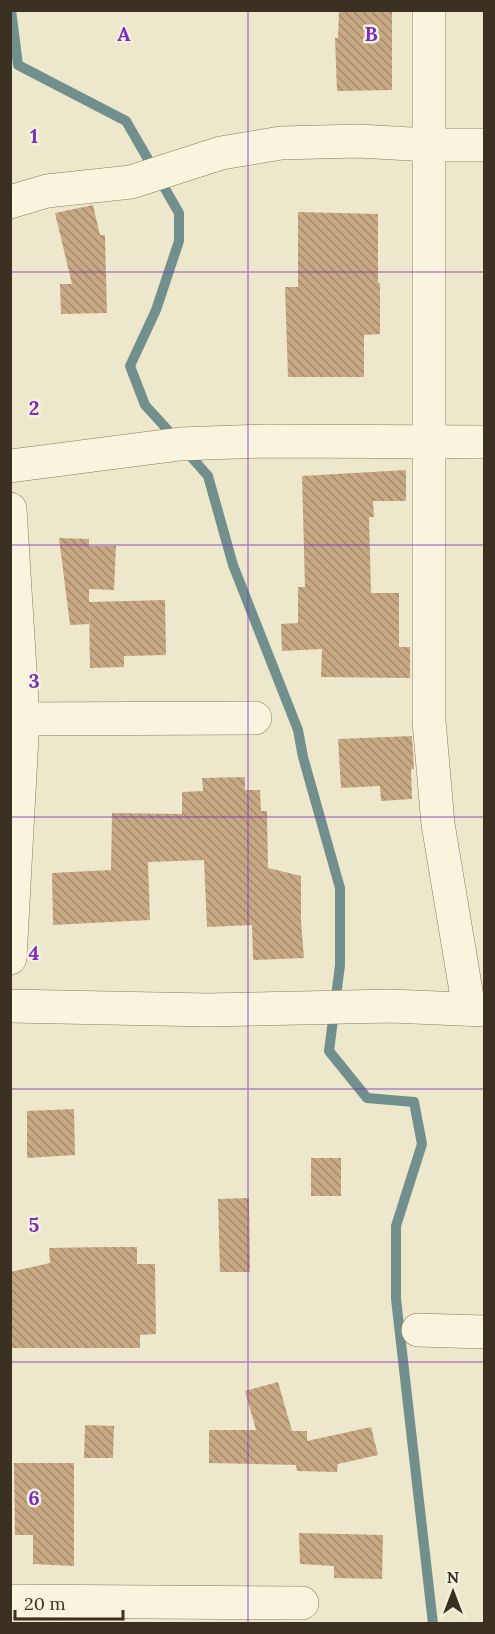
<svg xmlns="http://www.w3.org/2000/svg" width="495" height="1634" viewBox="0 0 495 1634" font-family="Lora,serif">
  <defs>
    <pattern id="building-back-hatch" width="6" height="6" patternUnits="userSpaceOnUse" patternTransform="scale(1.5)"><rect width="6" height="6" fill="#c9a983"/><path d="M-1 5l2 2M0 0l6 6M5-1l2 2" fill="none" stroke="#a48a6b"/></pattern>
  </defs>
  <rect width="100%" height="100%" fill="#ede7cb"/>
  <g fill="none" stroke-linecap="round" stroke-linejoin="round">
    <g stroke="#71908d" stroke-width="10">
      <path d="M11,10l7,55 108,56 53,92v28l-23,69 -26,56 15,39 31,34"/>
      <path d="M186,451l22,25 25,89 65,165 5,27 37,131v77l-11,86 38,47 47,4 8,42 -26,82v73l37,325"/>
    </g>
  </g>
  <g fill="url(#building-back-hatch)">
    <path d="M339,10h53v80l-55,1 -2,-53h3z"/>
    <path d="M93,205l7,30h5l2,78 -46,1 -1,-30h12l-17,-71z"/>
    <path d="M298,212l80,2v69h2v51l-16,1v42h-76l-3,-90h13z"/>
    <path d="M406,470v31h-33l1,16h-5l2,76h28v54h11v31l-89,-1 1,-28 -40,2 -1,-27 17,-1v-36h7l-3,-111z"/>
    <path d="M59,538l30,1v7h27l-2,44 -25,-1v35l-19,1z"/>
    <path d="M165,600l1,55 -42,1v11l-34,1 -1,-66z"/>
    <path d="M412,736l2,33h-3l1,30 -31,2 -1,-15 -39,2 -3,-49z"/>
    <path d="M245,777v13h15l1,21h6l1,57 33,8v46l3,36 -51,2 -1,-35 -45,2 -3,-67 -56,2 2,58 -97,5 -1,-52 59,-3 1,-57 70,1v-22l21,-1 -1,-13z"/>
    <path d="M74,1109l1,46 -48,3v-47z"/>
    <rect x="311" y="1158" width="30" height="38"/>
    <path d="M249,1198l1,74h-30l-2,-73z"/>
    <path d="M106,1247h31v17h18l1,70 -16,1v13h-130v-76l40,-9 -1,-15z"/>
    <path d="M278,1382l14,49h15v10l64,-14 7,28 -40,9 -1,8 -40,-1 -1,-6 -87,-2v-33h47l-11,-39z"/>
    <path d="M85,1425l29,1 -1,32h-29z"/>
    <path d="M14,1463h60v103l-41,-2v-29h-18z"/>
    <path d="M299,1533l84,2 -1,44 -48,-1v-12l-34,-2z"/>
  </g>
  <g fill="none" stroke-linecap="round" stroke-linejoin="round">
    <g stroke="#897b5f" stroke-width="34">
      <g id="minor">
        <path d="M429,10v711l9,103 31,185"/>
        <path d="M10,202l37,-11 84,-9 90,-29 60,-10 77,-2 71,4h55"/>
        <path d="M10,466l170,-22 85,-3 219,1"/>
        <path d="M10,509l13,209 -13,240"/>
        <path d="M10,719l245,-1"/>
        <path d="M10,1006l198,4 183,-4 93,4"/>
        <path d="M418,1330l66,2"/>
        <path d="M10,1601l292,2"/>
      </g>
    </g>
    <use href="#minor" stroke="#f8f4de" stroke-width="33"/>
  </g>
  <path fill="none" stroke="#7b2cbf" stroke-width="1.5" stroke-opacity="0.55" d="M248,10v1614M10,272h474M10,545h474M10,817h474M10,1089h474M10,1362h474"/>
  <g font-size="20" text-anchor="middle" font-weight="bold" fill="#7b2cbf" stroke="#f5f1da" stroke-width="5" stroke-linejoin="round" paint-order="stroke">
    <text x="124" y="41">A</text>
    <text x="371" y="41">B</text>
    <text x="34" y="143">1</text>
    <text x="34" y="415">2</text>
    <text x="34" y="688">3</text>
    <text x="34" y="960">4</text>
    <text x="34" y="1232">5</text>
    <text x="34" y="1505">6</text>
  </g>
  <rect width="495" height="1634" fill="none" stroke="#3b3122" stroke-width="24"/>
  <g transform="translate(453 1592)" stroke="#f5f1da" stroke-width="4.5" paint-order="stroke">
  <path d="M0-4.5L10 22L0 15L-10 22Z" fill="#3b3122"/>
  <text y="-9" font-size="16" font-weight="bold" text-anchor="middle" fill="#3b3122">N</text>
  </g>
  <path d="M15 1610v9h108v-9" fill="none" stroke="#3b3122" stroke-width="3"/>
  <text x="24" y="1610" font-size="18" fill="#3b3122" stroke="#f5f1da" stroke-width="4.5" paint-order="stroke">20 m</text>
</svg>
